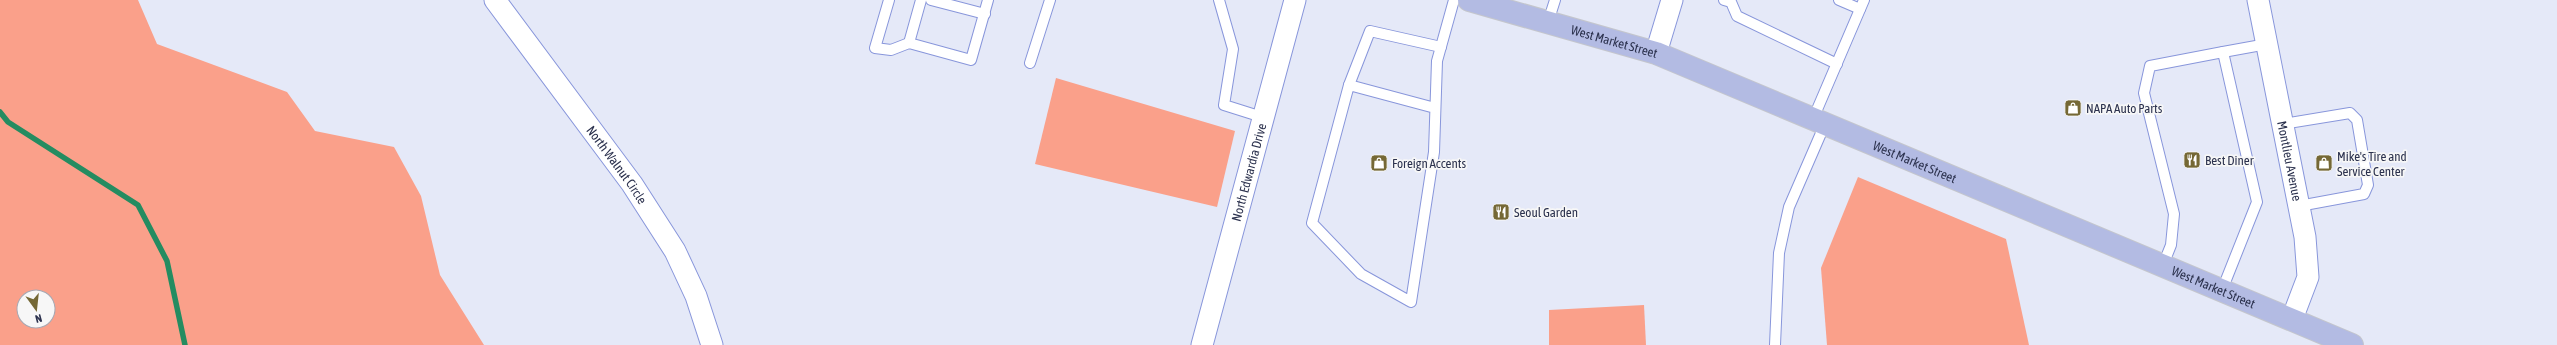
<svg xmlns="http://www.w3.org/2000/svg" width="2557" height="345" viewBox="0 0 2557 345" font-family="'Asap Condensed',sans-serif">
  <rect width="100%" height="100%" fill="#e5e9f8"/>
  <g fill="#faa08a" fill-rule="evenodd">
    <path d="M0,0h138l19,44 130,48 28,39 79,16 27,49 19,79 44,70h-484zM24,297h24v24h-24z"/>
    <path d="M1056,78l179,53 -18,76 -182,-43z"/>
    <path d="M1858,177l148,62 23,106h-202l-6,-77z"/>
    <path d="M1644,305l2,40h-97v-35z"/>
  </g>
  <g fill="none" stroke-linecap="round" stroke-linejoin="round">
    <path stroke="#248c61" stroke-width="5.5" d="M0,112l8,10 130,83 29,56 18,84"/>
    <g stroke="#8896db" stroke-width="12">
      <g id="service">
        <path d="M889,0l-14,48 16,2 18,-7 62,17 17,-60"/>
        <path d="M931,0l54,14"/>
        <path d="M1219,0l14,49 -9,56 38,12"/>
        <path d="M1724,0l7,2 6,14 100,48"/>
        <path d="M1839,0l21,9"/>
        <path d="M1548,22l7,-22"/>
        <path d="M909,43l12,-43"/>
        <path d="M2223,52l44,-8"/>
        <path d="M1030,63l20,-63"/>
        <path d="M1349,85l21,-54 71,16"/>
        <path d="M1435,108l-86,-23 -37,138 49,51 50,28 23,-150 3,-91 17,-61"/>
        <path d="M1813,119l51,-119"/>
        <path d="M2283,124l67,-11 7,7 11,65 -4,9 -65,12"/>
        <path d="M2163,265l8,-20 3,-31 -30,-121 6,-27 73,-14 34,150 -35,88"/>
        <path d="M1775,345l4,-92 10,-46 36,-83"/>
      </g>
    </g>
    <g stroke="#8896db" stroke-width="23">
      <g id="minor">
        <path id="s1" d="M495,0l137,184 43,67 21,45 16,49"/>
        <path id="s2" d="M2258,0l47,237 3,40 -16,42"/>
        <path d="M1656,53l16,-53"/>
        <path id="s3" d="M1202,345l93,-345"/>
      </g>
    </g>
    <g stroke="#c4c6cd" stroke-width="24">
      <g id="primary">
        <path id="s4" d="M1469,0l187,53 696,292"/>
      </g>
    </g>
    <use href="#service" stroke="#fff" stroke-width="10"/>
    <use href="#minor" stroke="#fff" stroke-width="21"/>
    <use href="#primary" stroke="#b3bbe3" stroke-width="22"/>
  </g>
  <defs>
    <g id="shop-square" transform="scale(0.9)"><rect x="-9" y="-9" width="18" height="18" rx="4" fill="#756835" stroke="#f7f7f7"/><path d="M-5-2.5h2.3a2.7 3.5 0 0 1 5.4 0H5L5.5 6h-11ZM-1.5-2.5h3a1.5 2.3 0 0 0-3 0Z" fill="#fff"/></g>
    <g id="restaurant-square" transform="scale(0.9)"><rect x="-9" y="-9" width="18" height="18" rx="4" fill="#756835" stroke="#f7f7f7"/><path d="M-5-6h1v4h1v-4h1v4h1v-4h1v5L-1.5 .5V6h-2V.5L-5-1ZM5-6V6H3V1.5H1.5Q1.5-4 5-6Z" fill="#fff"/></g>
  </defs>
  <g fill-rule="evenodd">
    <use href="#shop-square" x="2073" y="108"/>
    <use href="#restaurant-square" x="2192" y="160"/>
    <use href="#shop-square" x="1379" y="163"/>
    <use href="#shop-square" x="2324" y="163"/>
    <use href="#restaurant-square" x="1501" y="212"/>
  </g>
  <g text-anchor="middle" stroke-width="3.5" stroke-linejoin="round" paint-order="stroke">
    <g font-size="13" fill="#2c324e" stroke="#f7f7f7">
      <text dy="5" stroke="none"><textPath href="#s4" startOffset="151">West Market Street</textPath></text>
      <text dy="5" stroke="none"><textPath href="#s2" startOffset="164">Montlieu Avenue</textPath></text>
      <text dy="5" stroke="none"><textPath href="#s4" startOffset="475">West Market Street</textPath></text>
      <text dy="5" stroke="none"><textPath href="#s1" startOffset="205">North Walnut Circle</textPath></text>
      <text dy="5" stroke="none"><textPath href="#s3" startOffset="179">North Edwardia Drive</textPath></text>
      <text dy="5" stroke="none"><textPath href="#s4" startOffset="799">West Market Street</textPath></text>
    </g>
    <g font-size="13" fill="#2c324e" stroke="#f7f7f7" text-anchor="start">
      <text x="2086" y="113">NAPA Auto Parts</text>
      <text x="2337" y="161">Mike's Tire and<tspan x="2337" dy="15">Service Center</tspan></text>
      <text x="2205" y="165">Best Diner</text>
      <text x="1392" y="168">Foreign Accents</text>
      <text x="1514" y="217">Seoul Garden</text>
    </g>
  </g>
  <g transform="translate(36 309) rotate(165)"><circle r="19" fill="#f7f7f7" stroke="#a6a8b3"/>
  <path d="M0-3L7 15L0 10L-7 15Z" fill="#756835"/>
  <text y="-6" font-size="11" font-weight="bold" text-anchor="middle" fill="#2c324e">N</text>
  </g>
</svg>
